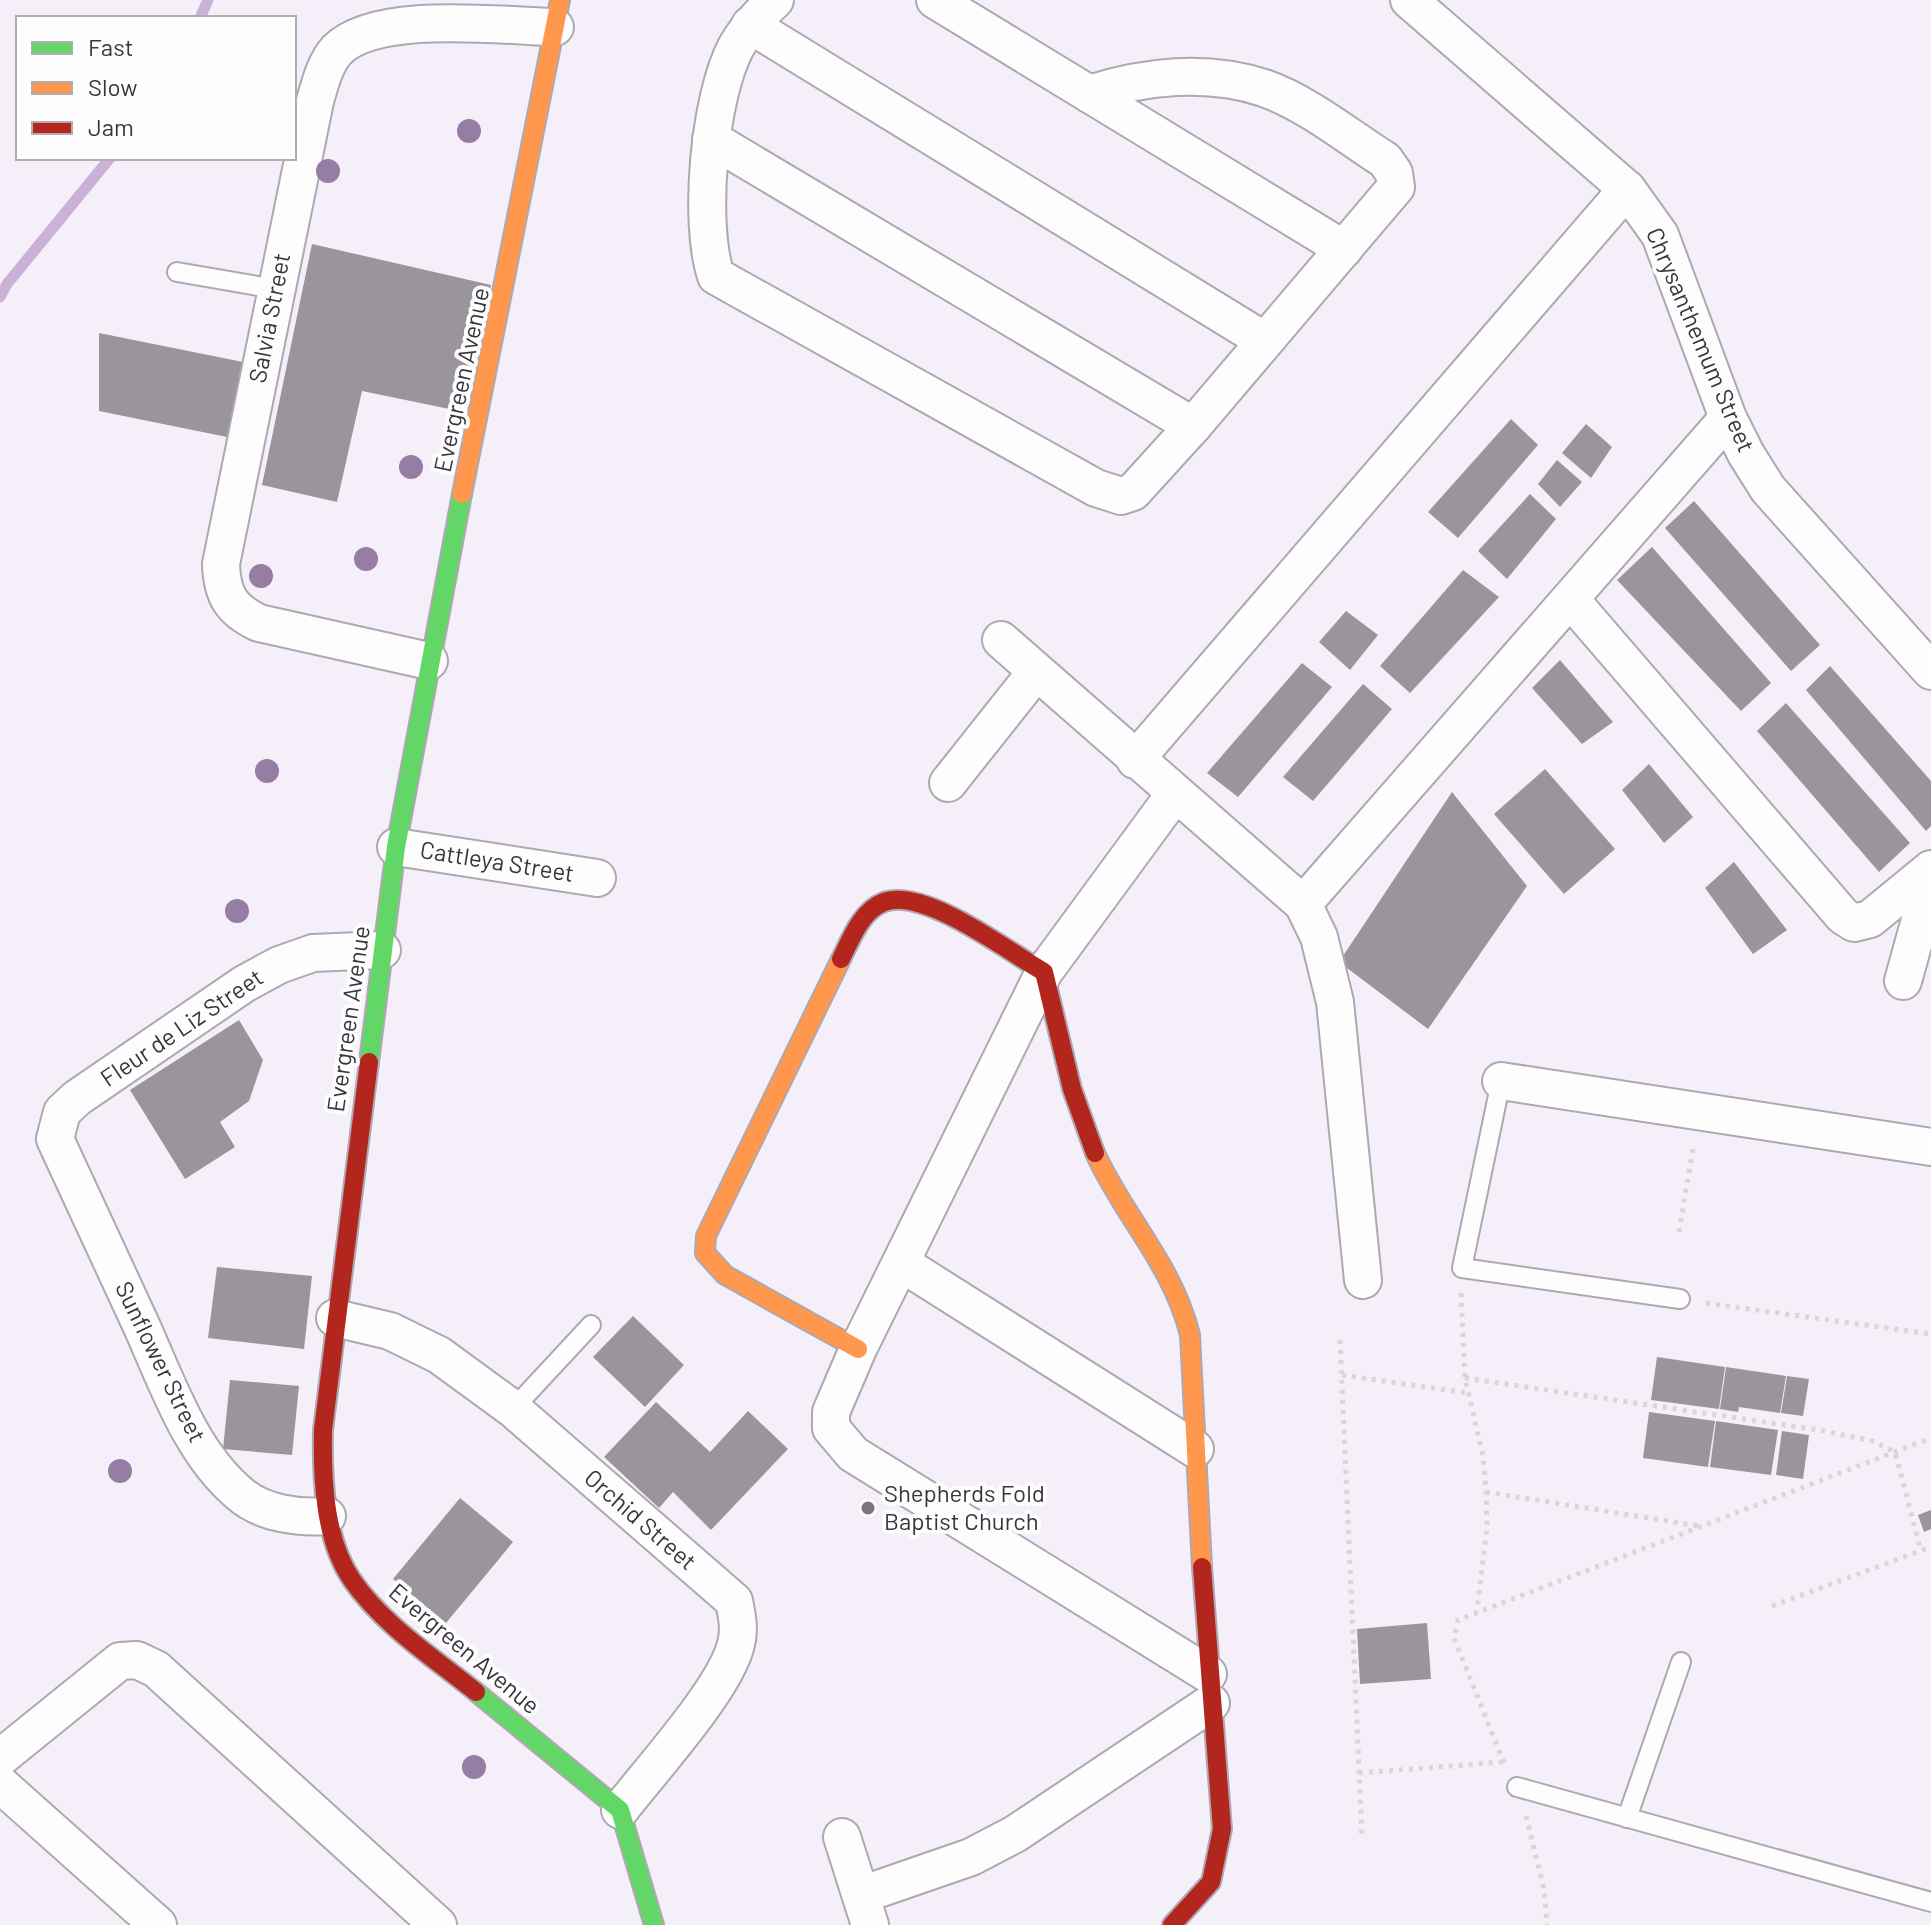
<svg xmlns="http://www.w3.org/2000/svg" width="1931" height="1925" viewBox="0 0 1931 1925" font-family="Barlow,sans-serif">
  <rect width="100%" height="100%" fill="#f5eff9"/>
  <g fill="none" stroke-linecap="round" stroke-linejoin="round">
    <g stroke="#c9b1d8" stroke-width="11">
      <path d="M200,18l8,-18"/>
      <path d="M0,297l7,-13 103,-126"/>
    </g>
  </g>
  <g fill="#9a959d">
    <path d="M312,244l179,41 -27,127 -102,-21 -25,111 -75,-17z"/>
    <path d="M99,333l144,29 -16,75 -128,-26z"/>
    <path d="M1511,419l27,26 -80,93 -30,-26z"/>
    <path d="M1586,424l26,23 -21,31 -29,-25z"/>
    <path d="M1557,460l25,22 -22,25 -22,-23z"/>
    <path d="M1530,494l26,25 -49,60 -29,-28z"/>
    <path d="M1694,501l126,144 -29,26 -126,-143z"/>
    <path d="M1652,547l119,136 -30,28 -124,-131z"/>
    <path d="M1463,570l36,27 -89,96 -30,-27z"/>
    <path d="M1346,611l32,24 -28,35 -31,-28z"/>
    <path d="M1560,660l53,62 -31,22 -50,-56z"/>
    <path d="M1302,663l30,24 -94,110 -31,-24z"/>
    <path d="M1830,666l101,115v45l-5,5 -120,-141z"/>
    <path d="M1363,684l29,25 -79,92 -30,-24z"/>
    <path d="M1786,703l124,140 -31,29 -122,-141z"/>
    <path d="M1649,764l44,53 -29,26 -42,-53z"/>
    <path d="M1545,769l70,80 -51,45 -70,-80z"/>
    <path d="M1452,792l75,94 -99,143 -89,-67z"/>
    <path d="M1734,862l53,68 -34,24 -48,-66z"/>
    <path d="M239,1020l24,40 -14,41 -29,21 15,25 -50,32 -55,-89z"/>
    <path d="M217,1267l95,9 -8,73 -96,-11z"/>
    <path d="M633,1316l51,49 -39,42 -52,-50z"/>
    <path d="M1657,1357l68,10 -6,42 -68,-9z"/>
    <path d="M1726,1367l60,9 -6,37 -41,-6 -1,5 -18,-3z"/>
    <path d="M1787,1376l22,3 -6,37 -22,-3z"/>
    <path d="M230,1380l69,6 -7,69 -69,-6z"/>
    <path d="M656,1402l54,50 38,-41 40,38 -77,81 -38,-38 -14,16 -55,-51z"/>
    <path d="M1649,1412l66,9 -7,46 -65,-9z"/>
    <path d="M1716,1421l62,9 -7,45 -61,-8z"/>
    <path d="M1782,1431l27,4 -6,44 -27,-4z"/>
    <path d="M460,1498l53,44 -67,81 -53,-44z"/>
    <path d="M1931,1510v19l-7,3 -6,-17z"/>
    <path d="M1427,1623l4,56 -71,5 -3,-55z"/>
  </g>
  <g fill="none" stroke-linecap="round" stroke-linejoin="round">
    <g stroke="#aea8b1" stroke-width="22">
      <g id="lane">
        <path d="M177,272l98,17"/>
        <path d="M1501,1081l-39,187 218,31"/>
        <path d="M513,1409l78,-84"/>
        <path d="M1517,1787l414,115"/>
        <path d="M1627,1818l54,-156"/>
      </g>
    </g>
    <g stroke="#aea8b1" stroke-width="40">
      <g id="street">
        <path d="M775,0c-15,14 -29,29 -39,47 -27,51 -38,175 -20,229l380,212 25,8 12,-4 60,-66 203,-239 -2,-14 -9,-13c-38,-24 -78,-57 -121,-72 -57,-19 -120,-12 -175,6"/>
        <path d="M935,0l409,249"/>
        <path d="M1409,0l218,189 33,46 68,183 18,36 22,35 163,182"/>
        <path d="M750,25l515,316"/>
        <path d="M711,139l482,287"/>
        <path d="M1571,600l272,316 11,7 16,-4 61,-50"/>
        <path d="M1001,640l302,264 16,33 16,65 28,278"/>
        <path d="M429,661l-170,-38c-28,-13 -37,-28 -38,-59l94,-463c5,-17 10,-38 22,-51 40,-40 164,-24 218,-23"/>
        <path d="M1135,760l492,-571"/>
        <path d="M948,783l88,-111"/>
        <path d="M1174,795l-130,177 -186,377 -27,63v16l22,26 355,220"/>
        <path d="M396,847l201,31"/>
        <path d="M1303,904l425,-486"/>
        <path d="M1903,981l28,-101"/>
        <path d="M1501,1081l430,66"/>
        <path d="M901,1263l294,186"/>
        <path d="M335,1318l55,13 49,24 74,54 221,192c3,15 6,29 2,43 -10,44 -86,127 -116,166"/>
        <path d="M327,1516c-28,2 -64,-2 -87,-22 -49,-41 -72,-109 -98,-167 -29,-62 -58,-125 -87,-188l7,-27 15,-14 167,-114 35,-19 34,-12 69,-3"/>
        <path d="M0,1758l120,-97 17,-1 19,9 282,256"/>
        <path d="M0,1784l158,141"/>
        <path d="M842,1837l28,88"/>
        <path d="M861,1895l110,-38 44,-23 196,-131"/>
      </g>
    </g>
    <g stroke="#aea8b1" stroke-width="22">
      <g id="fast">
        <path d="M369,1062l27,-215 66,-353"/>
        <path d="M476,1692l144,118 34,115"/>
      </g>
    </g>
    <g stroke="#aea8b1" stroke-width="22">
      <g id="slow">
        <path d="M462,494l98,-494"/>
        <path d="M841,959l-135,277 -1,17 20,22 133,74"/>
        <path d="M1095,1153c29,64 78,112 95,182l12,232"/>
      </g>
    </g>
    <g stroke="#aea8b1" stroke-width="22">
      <g id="jam">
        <path d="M841,959c10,-20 20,-48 43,-57 40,-15 125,50 160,70l28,117 23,64"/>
        <path d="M369,1062l-46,368c-1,48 1,109 29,150 31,45 82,78 124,112"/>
        <path d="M1172,1925l39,-43 11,-53 -20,-262"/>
      </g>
    </g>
    <g stroke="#d7d6d9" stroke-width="5" stroke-dasharray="4 6" stroke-linecap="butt">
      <path d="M1679,1232l14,-84"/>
      <path d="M1461,1293l4,85 18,78 3,36 1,34 -10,85"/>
      <path d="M1706,1303l225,31"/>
      <path d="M1340,1340l22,498"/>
      <path d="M1342,1375l125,18"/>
      <path d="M1465,1378l354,52 54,11 22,11 26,99"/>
      <path d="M1486,1492l213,34"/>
      <path d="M1772,1606l159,-59"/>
      <path d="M1504,1763l-50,-125 4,-18 473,-182"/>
      <path d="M1359,1773l144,-11"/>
      <path d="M1526,1816l18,73 3,36"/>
    </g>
    <use href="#lane" stroke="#fefdfe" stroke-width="18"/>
    <use href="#street" stroke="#fefdfe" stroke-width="36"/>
    <use href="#fast" stroke="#63d668" stroke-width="18"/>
    <use href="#slow" stroke="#ff974d" stroke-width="18"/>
    <use href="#jam" stroke="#b3261e" stroke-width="18"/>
  </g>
  <g fill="#957da3">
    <circle cx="469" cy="131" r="12"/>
    <circle cx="328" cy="171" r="12"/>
    <circle cx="411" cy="467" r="12"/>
    <circle cx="366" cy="559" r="12"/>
    <circle cx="261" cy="576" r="12"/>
    <circle cx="267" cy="771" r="12"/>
    <circle cx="237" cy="911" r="12"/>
    <circle cx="120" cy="1471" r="12"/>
    <circle cx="474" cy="1767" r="12"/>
  </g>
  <circle fill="#7b757f" stroke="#fdfdfd" stroke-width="3" cx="868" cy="1508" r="8"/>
  <g text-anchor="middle" stroke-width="8" stroke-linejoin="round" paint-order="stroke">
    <g font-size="24" fill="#39343d" stroke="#fdfdfd">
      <text transform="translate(270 318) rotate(-79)" y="8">Salvia Street</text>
      <text transform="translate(1700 340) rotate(67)" y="8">Chrysanthemum Street</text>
      <text transform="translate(462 380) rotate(-78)" y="8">Evergreen Avenue</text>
      <text transform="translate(497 862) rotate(9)" y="8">Cattleya Street</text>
      <text transform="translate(349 1019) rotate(-82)" y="8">Evergreen Avenue</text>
      <text transform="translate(182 1028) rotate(-34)" y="8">Fleur de Liz Street</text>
      <text transform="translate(160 1362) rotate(64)" y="8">Sunflower Street</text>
      <text transform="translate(640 1520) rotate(41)" y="8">Orchid Street</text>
      <text transform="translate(464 1649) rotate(40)" y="8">Evergreen Avenue</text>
    </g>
    <g font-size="24" fill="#39343d" stroke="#fdfdfd" text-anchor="start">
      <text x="884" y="1502">Shepherds Fold<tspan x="884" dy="28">Baptist Church</tspan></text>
    </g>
  </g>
  <rect x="16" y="16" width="280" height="144" fill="#fdfdfd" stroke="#afadb0" stroke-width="2"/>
  <rect x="32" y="42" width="40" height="12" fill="#63d668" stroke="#afadb0" stroke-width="2"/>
  <text x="88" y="56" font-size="24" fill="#39343d">Fast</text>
  <rect x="32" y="82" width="40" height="12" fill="#ff974d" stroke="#afadb0" stroke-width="2"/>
  <text x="88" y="96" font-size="24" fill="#39343d">Slow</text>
  <rect x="32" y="122" width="40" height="12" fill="#b3261e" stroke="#afadb0" stroke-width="2"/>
  <text x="88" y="136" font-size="24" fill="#39343d">Jam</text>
</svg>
